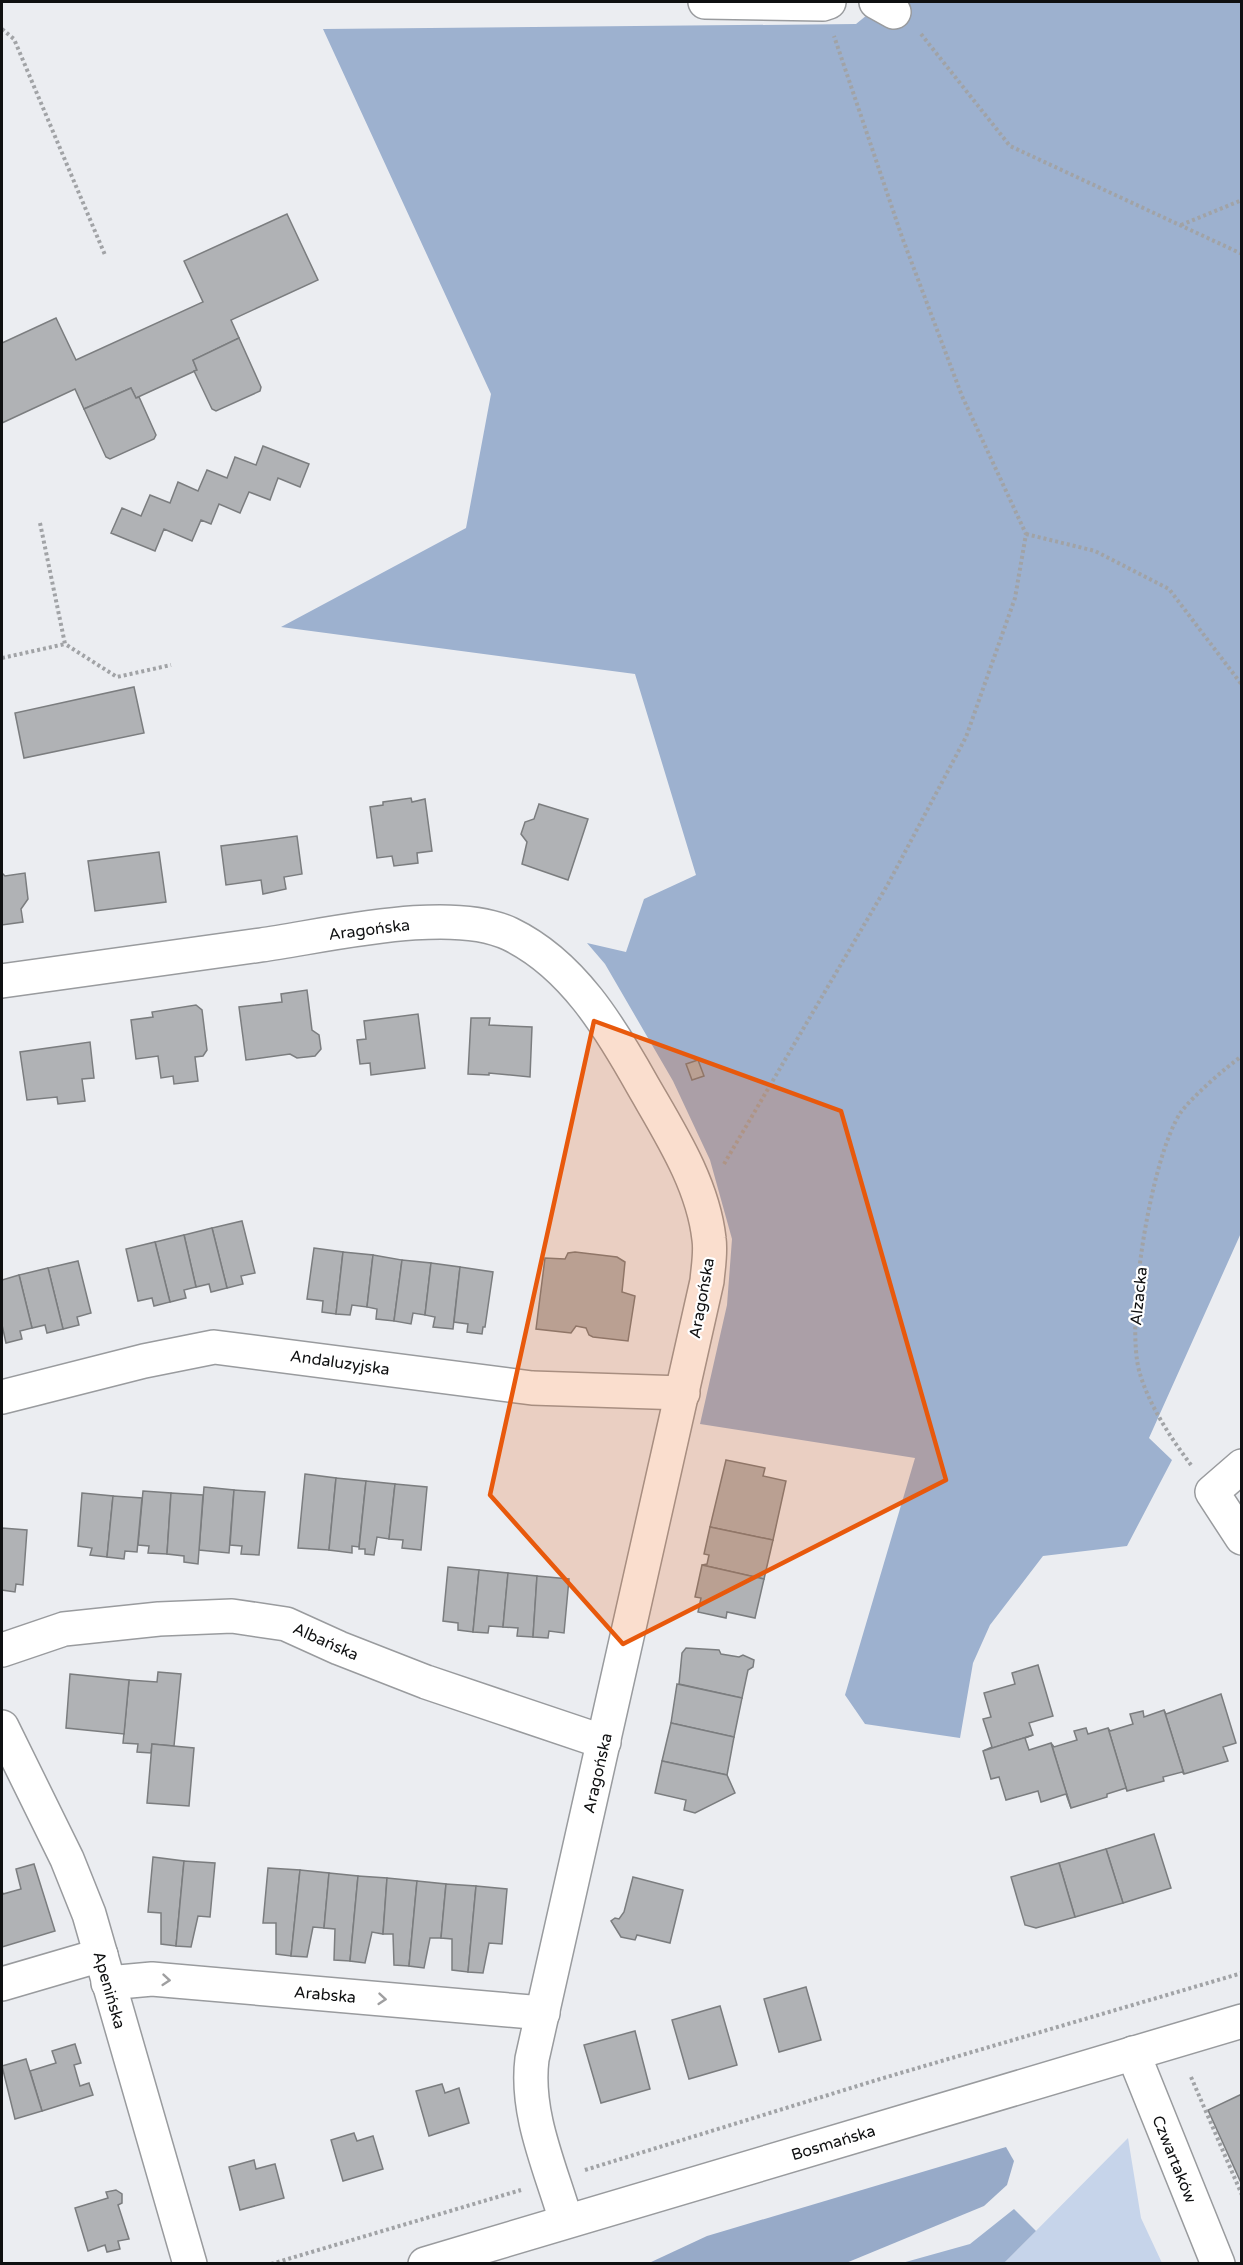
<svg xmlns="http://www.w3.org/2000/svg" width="1243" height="2265" viewBox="0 0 1243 2265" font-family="'Varela Round',sans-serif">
  <rect width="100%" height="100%" fill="#ebedf1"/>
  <path fill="#c6d4ea" d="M1128,2138l13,80 21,45h-158z"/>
  <g fill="#9db1cf">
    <path d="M883,2h358v1231l-92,205 23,22 -45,86 -84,10 -53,69 -17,38 -13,75 -95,-14 -20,-29 70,-237 -215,-34 27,-119 5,-66 -22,-79 -37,-79 -68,-117 -18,-21 39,9 18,-53 52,-24 -61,-201 -354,-47 185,-99 25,-134 -168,-365 533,-5z"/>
    <path d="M1014,2209l22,22 -32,32h-102l68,-19z"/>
  </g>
  <path fill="#97aac8" d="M1006,2147l8,14 -7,24 -23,21 -138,57h-197l58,-27z"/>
  <g fill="#b0b2b5" stroke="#7b7d7f" stroke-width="1.5">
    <path d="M287,214l31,66 -87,40 8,18 -46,22 4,10 -61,28 -5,-10 -47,21 -9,-20 -73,34v-80l54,-25 20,42 127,-58 -19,-41z"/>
    <path d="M239,338l22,49 -1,4 -44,20 -4,-2 -18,-38 3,-1 -4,-10z"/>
    <path d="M131,388l5,10 3,-1 17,38 -2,4 -44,20 -4,-2 -22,-48z"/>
    <path d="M263,446l46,18 -9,23 -22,-9 -8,22 -21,-8 -9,21 -21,-9 -8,20 -10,-4 -9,21 -28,-12 -9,22 -44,-18 11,-25 19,8 9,-21 20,8 8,-21 20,9 9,-21 20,8 8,-21 21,8z"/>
    <path d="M134,687l10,46 -120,25 -9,-45z"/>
    <path d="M411,798l1,4 13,-3 7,52 -15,2 1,10 -24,3 -2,-10 -15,2 -7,-51 13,-2v-3z"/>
    <path d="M539,804l49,15 -20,61 -46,-16 5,-22 -6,-8 4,-12 9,-3z"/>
    <path d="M297,836l5,38 -18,3 2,12 -23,5 -2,-14 -35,5 -5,-39z"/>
    <path d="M159,852l7,50 -71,9 -7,-50z"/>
    <path d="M2,873l3,3 20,-3 3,26 -7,10 2,13 -21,3z"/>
    <path d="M307,990l5,40 7,5 2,14 -6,7 -18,2 -7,-4 -44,6 -7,-53 43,-5 -1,-8z"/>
    <path d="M196,1005l6,5 5,40 -4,6 -8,1 3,24 -24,3 -1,-8 -12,2 -3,-22 -22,3 -5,-39 22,-3 -1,-5z"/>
    <path d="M418,1014l7,54 -54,7 -1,-12 -10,1 -3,-24 9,-1 -2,-18z"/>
    <path d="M471,1018h19l-1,7 43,2 -2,50 -41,-4v2l-21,-1z"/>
    <path d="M90,1042l4,36 -12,1 3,22 -27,3 -1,-7 -30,3 -7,-48z"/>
    <path d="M698,1060l6,16 -12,4 -6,-16z"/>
    <path d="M242,1221l13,52 -14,3 2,8 -16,4 -15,-60z"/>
    <path d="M212,1228l15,60 -16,4 -2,-8 -13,3 -12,-52z"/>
    <path d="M184,1235l12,52 -12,3 2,8 -16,4 -15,-60z"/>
    <path d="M155,1242l15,60 -16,4 -2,-8 -14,3 -12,-52z"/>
    <path d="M314,1248l29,4 -7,62 -14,-2 1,-11 -16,-2z"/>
    <path d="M343,1252l30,3 -6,52 -15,-2 -2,10 -14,-1z"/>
    <path d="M575,1252l42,5 8,5 -3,30 13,4 -7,45 -35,-4 -4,-2 -3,-7 -10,-2 -5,7 -35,-4 9,-71 20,1 3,-6z"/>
    <path d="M373,1255l29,5 -8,61 -18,-2 1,-10 -10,-2z"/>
    <path d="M402,1260l29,3 -6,52 -12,-2 -2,11 -17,-3z"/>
    <path d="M78,1261l13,52 -14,4 2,8 -16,4 -15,-61z"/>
    <path d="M431,1263l29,4 -7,62 -20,-2 2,-10 -10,-2z"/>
    <path d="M460,1267l33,5 -8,55h-2l-1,7 -15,-2 1,-8 -14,-2z"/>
    <path d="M48,1268l15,61 -16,4 -2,-8 -13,3 -13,-53z"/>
    <path d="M19,1275l13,53 -12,3 2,8 -16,4 -4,-18v-45z"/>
    <path d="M726,1460l39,8 -2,8 23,5 -13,59 -63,-13z"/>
    <path d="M305,1474l31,4 -7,72 -31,-2z"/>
    <path d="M336,1478l30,3 -7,66 -7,-1v7l-23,-3z"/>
    <path d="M366,1481l29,3 -6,55 -12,-2 -3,18 -9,-1v-5h-6z"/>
    <path d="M395,1484l32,3 -6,63 -19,-2 1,-8 -14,-1z"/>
    <path d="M204,1487l30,3 -5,63 -30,-3z"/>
    <path d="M234,1490l31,2 -6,63 -18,-1 1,-8 -12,-1z"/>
    <path d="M143,1491l28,2 -4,61 -19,-1 1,-7 -11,-1z"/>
    <path d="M82,1493l31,3 -6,61 -17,-2 2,-7 -14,-2z"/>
    <path d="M171,1493l32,2 -5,69 -14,-2v-6l-17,-2z"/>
    <path d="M113,1496l29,2 -5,54 -12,-1 -1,8 -17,-2z"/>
    <path d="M710,1527l63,13 -9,39 -62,-14 5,-1 2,-9 -5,-1z"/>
    <path d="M2,1528l25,2 -4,55 -7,-1 -1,8 -13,-2z"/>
    <path d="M702,1565l62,14 -9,39 -28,-6 -1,6 -28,-6 3,-14 -6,-1z"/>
    <path d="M448,1567l31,3 -6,62 -15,-2v-7l-15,-2z"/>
    <path d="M479,1570l29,3 -5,54 -14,-1 -1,7 -15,-1z"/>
    <path d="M508,1573l29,3 -4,61 -16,-1 1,-8 -15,-1z"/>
    <path d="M537,1576l32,3 -5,54 -15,-2 -1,7 -15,-1z"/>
    <path d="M686,1648l33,2 2,4 18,3 4,-2 11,5 -1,7 -5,3 -6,28 -63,-14 3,-31z"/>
    <path d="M1038,1665l15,51 -24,7 4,12 -50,16 9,-4 -9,-28 8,-2 -7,-24 31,-9 -3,-11z"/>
    <path d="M158,1672l23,2 -7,72 -22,-2 -1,9 -14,-1 1,-8 -15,-1 6,-63 28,2z"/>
    <path d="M70,1674l59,6 -5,54 -58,-6z"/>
    <path d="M677,1684l65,14 -8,39 -63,-14z"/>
    <path d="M1221,1694l15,49 -13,4 5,14 -44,13 -20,-64 2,4z"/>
    <path d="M1164,1710l20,64 -2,-2 -19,5 1,4 -37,10 -19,-63 2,3 23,-7 -3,-10 13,-3 1,6z"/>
    <path d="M671,1723l63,14 -7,38 -65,-14z"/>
    <path d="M1086,1728l2,6 20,-6 19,63 -1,-3 -19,6v3l-36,11 -20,-65 3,4 23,-7 -3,-9z"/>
    <path d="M1033,1735l-8,3 4,12 22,-7 20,65 -5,-14 -25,8 -3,-11 -32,9 -7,-23 -8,2 -8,-28z"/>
    <path d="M152,1744l42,4 -5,58 -42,-3z"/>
    <path d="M662,1761l65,14 8,18 -40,20 -11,-3 2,-10 -31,-7z"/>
    <path d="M1154,1834l17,54 -48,15 -17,-54z"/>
    <path d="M1106,1849l17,54 -48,14 -16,-54z"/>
    <path d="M153,1857l31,4 -8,85 -15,-2v-31l-13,-1z"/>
    <path d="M184,1861l31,2 -5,54 -12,-1 -7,31 -15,-1z"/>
    <path d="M1059,1863l16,54 -39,11 -11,-3 -14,-48z"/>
    <path d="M34,1864l21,67 -53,16v-56l1,3 18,-5 -5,-20z"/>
    <path d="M268,1868l32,2 -9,86 -15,-2v-31h-13z"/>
    <path d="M300,1870l29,3 -5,55 -11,-1 -6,30 -16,-1z"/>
    <path d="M329,1873l29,3 -8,85 -16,-1 1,-31 -11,-1z"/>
    <path d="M358,1876l29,2 -4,56 -11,-2 -7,31 -15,-2z"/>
    <path d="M633,1877l50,13 -13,53 -33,-8 -2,5 -14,-3 -10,-16 4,-3 4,1 5,-7z"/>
    <path d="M387,1878l30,3 -8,85 -15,-1 -1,-31h-10z"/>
    <path d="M417,1881l29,3 -5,54h-11l-6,30 -15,-2z"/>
    <path d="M446,1884l30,2 -8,86 -16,-2v-31l-11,-1z"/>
    <path d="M476,1886l31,3 -5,55 -13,-1 -6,30 -15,-1z"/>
    <path d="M806,1987l15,53 -42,12 -15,-53z"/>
    <path d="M720,2006l17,59 -48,14 -17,-59z"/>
    <path d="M635,2031l15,58 -49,14 -17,-58z"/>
    <path d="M75,2044l6,19 -7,2 6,21 9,-3 4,12 -51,16 -12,-40 26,-8 -4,-12z"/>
    <path d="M26,2059l16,52 -27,8 -13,-53z"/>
    <path d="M442,2084l3,9 14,-5 10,35 -40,13 -13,-45z"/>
    <path d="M1242,2094v91l-34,-75z"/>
    <path d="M354,2133l3,8 16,-5 10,33 -40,12 -12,-41z"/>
    <path d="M254,2160l2,9 19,-5 9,34 -44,12 -11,-43z"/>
    <path d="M116,2190l6,4v9l-4,2 11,34 -11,2 2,8 -13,3 -2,-7 -17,6 -13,-43 33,-10 -2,-6z"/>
  </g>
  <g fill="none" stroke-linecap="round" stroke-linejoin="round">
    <g stroke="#999b9e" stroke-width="36">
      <g id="street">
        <path d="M705,2l118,2 6,-2"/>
        <path d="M876,2l18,10"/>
        <path d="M2,981c86,-12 172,-24 259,-36 65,-9 189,-40 249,-11 62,30 100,93 133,152 27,47 60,98 66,153 2,14 -1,29 -2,42l-175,778c-7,55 19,110 34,162"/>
        <path d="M2,1397l142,-36 70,-14 318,41 151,5"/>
        <path d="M1242,1466l-30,26 30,46"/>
        <path d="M2,1650l62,-21 95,-10 73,-3 54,8 53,24 87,34 178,60"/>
        <path d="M2,1727l65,132 22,55 101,350"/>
        <path d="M108,1983l44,-4 391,34"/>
        <path d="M2,1984l99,-29"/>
        <path d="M1133,2053l85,211"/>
      </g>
    </g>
    <g stroke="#999b9e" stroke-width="36">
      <path id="secondary" d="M425,2264l817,-243"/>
    </g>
    <g stroke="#a1a3a6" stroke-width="4" stroke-dasharray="3 3" stroke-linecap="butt">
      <path d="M2,29l12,10 91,216"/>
      <path d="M921,34l89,112 232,108"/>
      <path d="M1181,225l61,-25"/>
      <path d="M40,523l25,121 52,33 54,-12"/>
      <path d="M1026,534l69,17 74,38 73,96"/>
      <path d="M2,658l63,-14"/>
      <path d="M724,1164l164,-280 78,-147 49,-139 11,-64 -64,-138 -60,-159 -68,-201"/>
      <path d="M1191,1465c-20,-27 -41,-58 -51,-91 -16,-51 11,-218 41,-262 12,-16 44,-44 61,-56"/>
      <path d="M1191,2077l51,118"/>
      <path d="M585,2170l295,-91 362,-106"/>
      <path d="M271,2264l250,-74"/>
    </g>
    <use href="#street" stroke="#fff" stroke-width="33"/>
    <use href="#secondary" stroke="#fff" stroke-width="33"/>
  </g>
  <defs><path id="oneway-chevron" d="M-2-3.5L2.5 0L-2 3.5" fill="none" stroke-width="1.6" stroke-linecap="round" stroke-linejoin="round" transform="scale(1.5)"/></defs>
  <g stroke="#9f9fa0">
    <use href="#oneway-chevron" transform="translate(166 1980) rotate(5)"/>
    <use href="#oneway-chevron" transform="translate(382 1999) rotate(5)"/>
  </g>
  <path fill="#e8590c" fill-opacity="0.2" stroke="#e8590c" stroke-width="4.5" stroke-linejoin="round" d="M594,1021l247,90 105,369 -323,164 -133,-149z"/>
  <g text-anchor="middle" stroke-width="4.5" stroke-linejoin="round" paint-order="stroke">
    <g font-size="16" fill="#0f1011" stroke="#fff">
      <text transform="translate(369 929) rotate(-7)" y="6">Aragońska</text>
      <text transform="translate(1138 1296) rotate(-84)" y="6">Alzacka</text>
      <text transform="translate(701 1298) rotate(-80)" y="6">Aragońska</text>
      <text transform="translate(340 1362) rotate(8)" y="6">Andaluzyjska</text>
      <text transform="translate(326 1641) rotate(24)" y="6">Albańska</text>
      <text transform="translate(597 1773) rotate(-77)" y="6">Aragońska</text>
      <text transform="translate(110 1990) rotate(74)" y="6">Apenińska</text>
      <text transform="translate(325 1994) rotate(5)" y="6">Arabska</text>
      <text transform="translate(833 2142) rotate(-17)" y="6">Bosmańska</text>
      <text transform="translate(1175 2159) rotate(68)" y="6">Czwartaków</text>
    </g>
  </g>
  <rect width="1243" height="2265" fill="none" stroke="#0f1011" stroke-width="6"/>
</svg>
